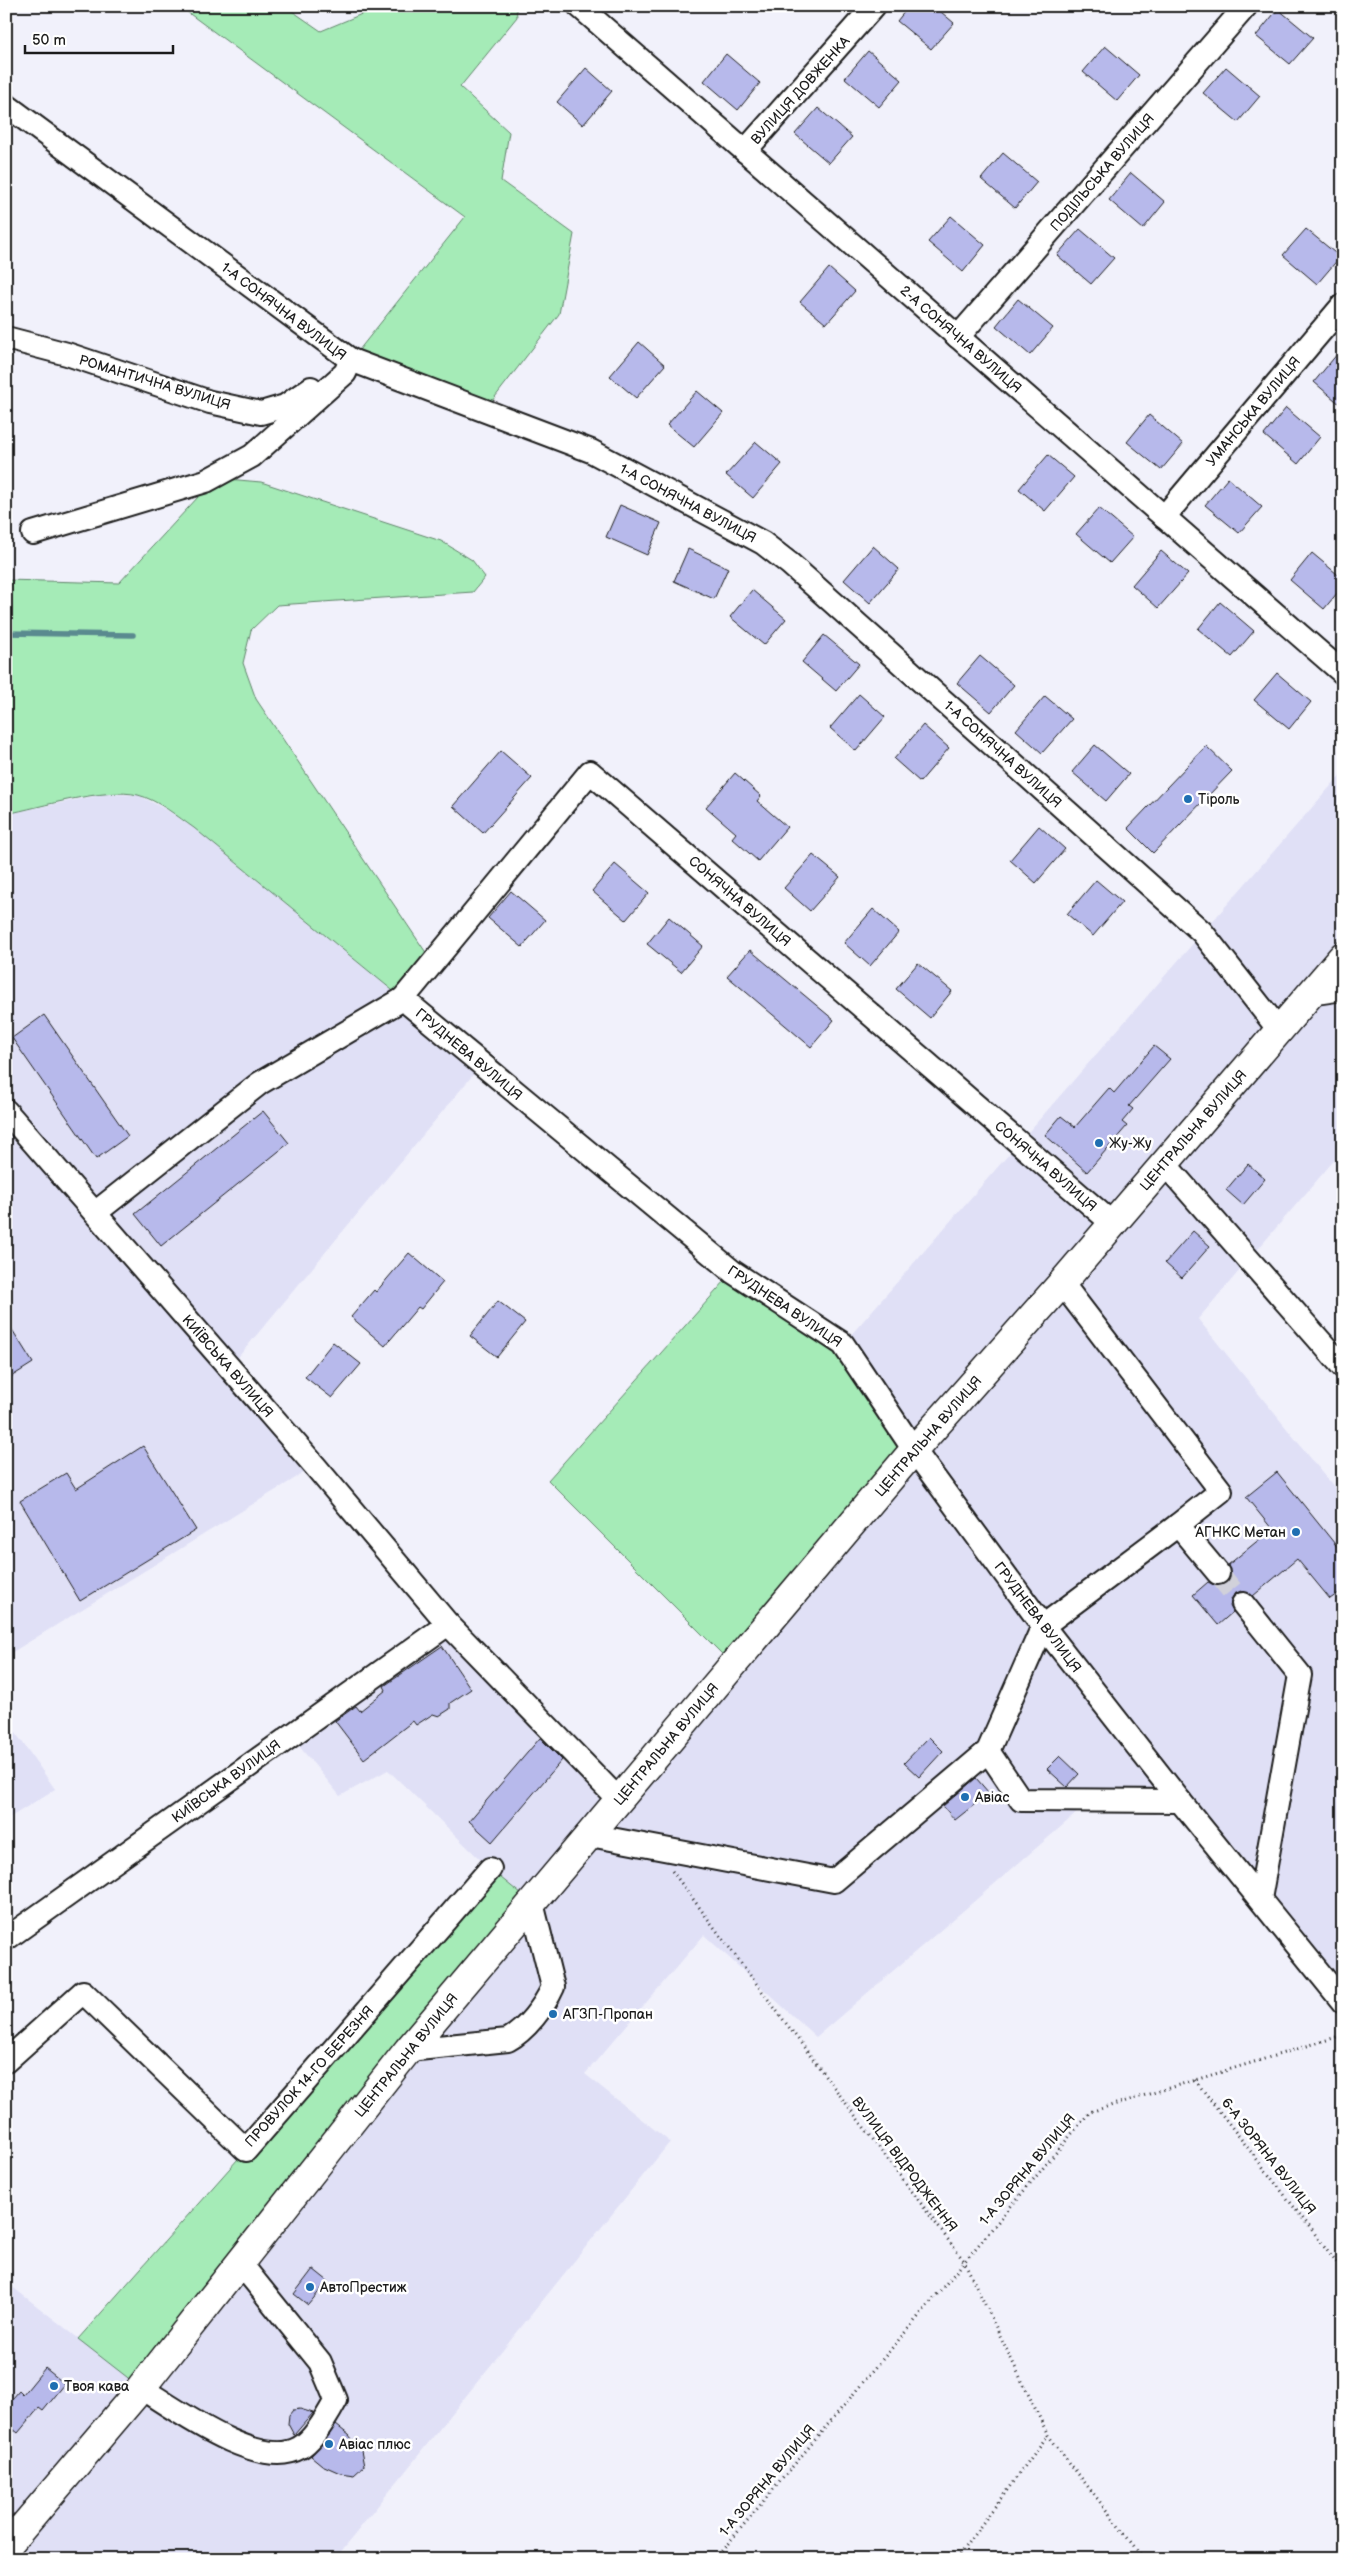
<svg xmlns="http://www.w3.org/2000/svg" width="1349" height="2565" viewBox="0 0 1349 2565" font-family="'Balsamiq Sans',sans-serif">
  <rect width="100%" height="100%" fill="#f1f1fb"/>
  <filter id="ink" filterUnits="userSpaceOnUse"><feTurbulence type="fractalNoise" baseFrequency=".02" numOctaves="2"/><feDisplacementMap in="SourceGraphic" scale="10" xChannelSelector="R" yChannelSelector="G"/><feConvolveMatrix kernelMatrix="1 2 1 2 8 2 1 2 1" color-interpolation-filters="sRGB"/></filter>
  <g filter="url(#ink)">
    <g fill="#e0e0f6">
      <path d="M1343,772v378l-145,169 145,179v504l-164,-201 -87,-1 -276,237 -112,-102 -119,139 85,68 -335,417h-329v-277l135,105 391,-484 -42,-34 -102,-99 -48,26 -50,-61 158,-111 171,176 295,-350 -71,-106z"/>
      <path d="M105,794l33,1 27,14 29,19 288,236 -252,303 85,99 -309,190v-842z"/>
      <path d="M6,1719l49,70 -49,31z"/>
    </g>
    <g fill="#a5ebb7" stroke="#60846a">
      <path d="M179,6h106l36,25 60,-25h135l1,11 -57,70 49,45 -8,49 73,53 -15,80 -74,96 -134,-50 114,-143z"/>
      <path d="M227,479l34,3 180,59 31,19 13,17 -12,15 -196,13 -26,25 -8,33 13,36 177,264 -30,36 -209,-171c-16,-11 -36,-28 -56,-33 -33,-8 -97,12 -132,19v-234l113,3 80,-87z"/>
      <path d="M733,1272l110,72 71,106 -181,215 -185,-185z"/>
      <path d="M490,1869l42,34 -391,485 -63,-49 168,-189z"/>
    </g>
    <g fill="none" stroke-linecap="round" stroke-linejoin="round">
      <path stroke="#5a8a8f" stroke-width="5.5" d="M6,633l127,2"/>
    </g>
    <g fill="#b7b9eb" stroke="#1c1c1c">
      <path d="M909,6h25l20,17 -23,26 -34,-28z"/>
      <path d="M1278,9l35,29 -23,26 -34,-28z"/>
      <path d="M1105,46l34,29 -22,26 -34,-29z"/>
      <path d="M868,51l34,29 -23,27 -34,-29z"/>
      <path d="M726,54l34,29 -22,27 -34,-29z"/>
      <path d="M1226,67l34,29 -22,26 -35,-29z"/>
      <path d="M586,68l26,23 -29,34 -26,-23z"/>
      <path d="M818,108l34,29 -23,26 -34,-29z"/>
      <path d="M1003,153l34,29 -22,26 -34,-29z"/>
      <path d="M1131,173l34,29 -22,27 -34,-29z"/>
      <path d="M951,216l34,29 -22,27 -35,-30z"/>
      <path d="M1080,229l34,29 -23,26 -34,-29z"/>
      <path d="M1306,229l34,28 -23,27 -34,-29z"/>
      <path d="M829,268l26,23 -29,33 -26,-22z"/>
      <path d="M1018,299l35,29 -23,27 -34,-29z"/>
      <path d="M639,342l26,23 -29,33 -26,-22z"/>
      <path d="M1343,347v60l-29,-25z"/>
      <path d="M697,391l26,22 -29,34 -27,-22z"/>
      <path d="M1286,408l34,29 -22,27 -34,-29z"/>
      <path d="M1149,415l34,29 -22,26 -34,-28z"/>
      <path d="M756,442l26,22 -29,34 -27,-23z"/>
      <path d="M1048,455l26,22 -29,34 -26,-22z"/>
      <path d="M1228,478l34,29 -23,26 -34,-28z"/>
      <path d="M620,505l41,18 -14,32 -41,-18z"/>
      <path d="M1099,508l34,29 -23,26 -34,-29z"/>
      <path d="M873,546l26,23 -29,34 -26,-23z"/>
      <path d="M688,549l40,19 -14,31 -40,-18z"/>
      <path d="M1161,551l27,23 -30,34 -26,-23z"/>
      <path d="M1312,553l31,26v7l-19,23 -34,-29z"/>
      <path d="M752,590l34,29 -22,26 -34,-28z"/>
      <path d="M1220,602l34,29 -22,26 -34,-28z"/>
      <path d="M824,635l35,29 -23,27 -34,-29z"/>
      <path d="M980,656l34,29 -23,27 -34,-29z"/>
      <path d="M1277,673l34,29 -22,27 -35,-29z"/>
      <path d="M859,694l26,23 -29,34 -26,-23z"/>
      <path d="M1045,696l27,23 -30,34 -26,-23z"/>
      <path d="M923,725l26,23 -29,34 -26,-23z"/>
      <path d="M1095,745l34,29 -23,27 -34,-29z"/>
      <path d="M1206,746l26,25 -79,82 -25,-25z"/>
      <path d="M501,751l31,27 -49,55 -30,-27z"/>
      <path d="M735,773l26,23 -4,5 30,26 -29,34 -26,-23 4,-5 -30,-26z"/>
      <path d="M1039,826l26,23 -29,34 -26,-23z"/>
      <path d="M813,855l27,22 -30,34 -26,-23z"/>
      <path d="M615,864l34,29 -23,27 -34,-29z"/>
      <path d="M1096,880l26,22 -29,34 -26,-22z"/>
      <path d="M511,891l34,29 -23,27 -34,-29z"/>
      <path d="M873,909l26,23 -29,34 -26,-23z"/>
      <path d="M669,917l34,29 -22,26 -34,-28z"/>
      <path d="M750,950l84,70 -23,27 -84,-71z"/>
      <path d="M918,963l34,28 -22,27 -34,-29z"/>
      <path d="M44,1015l84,121 -32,23 -84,-121z"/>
      <path d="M1154,1046l16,13 -41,47 4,3 -11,13 5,4 -40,46 -42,-37 16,-19 14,11 34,-39 5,5z"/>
      <path d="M263,1111l26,32 -128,103 -26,-32z"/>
      <path d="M1248,1164l17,15 -22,26 -17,-15z"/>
      <path d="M1193,1231l17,15 -28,32 -17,-15z"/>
      <path d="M409,1253l34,29 -22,27 -3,-2 -33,39 -34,-29 23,-27 2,2z"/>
      <path d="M498,1301l27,21 -28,35 -27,-21z"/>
      <path d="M6,1320l27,43 -27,17z"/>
      <path d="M333,1342l28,22 -29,34 -27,-21z"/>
      <path d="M143,1446l53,84 -116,71 -60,-100 46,-28 10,16z"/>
      <path d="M1277,1472l66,82v36l-13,9 -33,-40 -44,37 -12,-5 -7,3 -4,12 3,6 -15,13 -25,-30 15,-13 6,3 12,-2 4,-6 -2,-12 44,-36 -26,-32z"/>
      <path d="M442,1646l29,43 -21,14v6l-11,7 -6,-2 -17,11 -3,-4 -49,38 -29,-38 21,-15 4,5 26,-21 -2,-4z"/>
      <path d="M929,1737l14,14 -24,26 -15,-14z"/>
      <path d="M540,1738l22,22 -70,82 -23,-21z"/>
      <path d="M1060,1756l19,18 -12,13 -20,-18z"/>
      <path d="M976,1778l13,15 -34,27 -12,-14z"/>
      <path d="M313,2269l15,12 -20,24 -14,-11z"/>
      <path d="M45,2368l20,16 -22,27 -4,-3 -21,25 -12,-10v-17l13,-15 4,4z"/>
      <path d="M300,2409l13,4 -19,22 -6,-11 1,-9 4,-5z"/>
      <path d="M336,2425l13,10 12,16 3,15 -10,9 -14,-2 -18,-8 -11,-9z"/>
    </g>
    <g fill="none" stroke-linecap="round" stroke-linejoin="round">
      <path stroke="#d1d1da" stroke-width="22" stroke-dasharray="22 11" stroke-linecap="butt" d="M1218,1573l25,31"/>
      <g stroke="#1c1c1c" stroke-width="26">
        <g id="minor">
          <path d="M579,6l764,667"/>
          <path d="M6,105l345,255 240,91 172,92 27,21 412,368 77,98"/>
          <path d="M745,151l129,-145"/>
          <path d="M958,337l288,-331"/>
          <path d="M6,338l61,16 143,48 51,11 24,-7 26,-18"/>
          <path d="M1164,517l179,-212"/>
          <path d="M33,533l173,-52 46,-25 93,-83 6,-13"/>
          <path d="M1309,994l34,-5"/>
          <path d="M403,999l187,-227 522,451"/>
          <path d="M6,1111l309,355 133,158 171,176"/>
          <path d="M1164,1163l179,204"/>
          <path d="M95,1213l165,-130 143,-84 330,273 110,72 71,106 129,176 137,175 163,201"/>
          <path d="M1062,1283l159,208 -43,34"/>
          <path d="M1243,1604l57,71 -40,224"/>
          <path d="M988,1751l33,49 159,1"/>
          <path d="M590,1835l244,46 154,-130 55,-125 135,-101 40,48"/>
          <path d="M6,1939l442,-315"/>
          <path d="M408,2050l100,-10c18,-10 36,-33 45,-53l-21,-84"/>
          <path d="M6,2061l77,-69 163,158 244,-281"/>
          <path d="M141,2388c34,21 118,83 158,60 14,-7 30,-35 37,-48l-16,-38 -79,-98"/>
        </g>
      </g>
      <g stroke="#1c1c1c" stroke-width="31">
        <path id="highway" d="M6,2547l135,-159 267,-338 506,-600 148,-167 281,-327"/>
      </g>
      <g stroke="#1c1c1c" stroke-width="3" stroke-dasharray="1 4" stroke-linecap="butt">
        <path d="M672,1871l292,390 84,174 96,124"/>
        <path d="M1195,2080l148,190"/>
        <path d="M715,2559l375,-447 253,-77"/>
        <path d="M956,2559l92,-124"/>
      </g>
      <use href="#minor" stroke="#fff" stroke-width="22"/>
      <use href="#highway" stroke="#fff" stroke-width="28"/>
    </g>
  </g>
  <g fill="#1f6fb2" stroke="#fff" stroke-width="2">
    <circle cx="1188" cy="799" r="5"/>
    <circle cx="1099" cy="1143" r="5"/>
    <circle cx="1296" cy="1532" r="5"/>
    <circle cx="965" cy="1797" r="5"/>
    <circle cx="553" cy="2014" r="5"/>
    <circle cx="310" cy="2287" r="5"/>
    <circle cx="54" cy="2386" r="5"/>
    <circle cx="329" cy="2444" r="5"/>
  </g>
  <g text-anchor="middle" stroke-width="5" stroke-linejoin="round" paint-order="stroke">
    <g font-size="14" fill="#1c1c1c" stroke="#fff">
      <text transform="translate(800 90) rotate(-48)" y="5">ВУЛИЦЯ ДОВЖЕНКА</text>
      <text transform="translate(1102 172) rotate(-49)" y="5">ПОДІЛЬСЬКА ВУЛИЦЯ</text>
      <text transform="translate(284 311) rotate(37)" y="5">1-А СОНЯЧНА ВУЛИЦЯ</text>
      <text transform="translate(961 339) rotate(41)" y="5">2-А СОНЯЧНА ВУЛИЦЯ</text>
      <text transform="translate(155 382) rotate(17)" y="5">РОМАНТИЧНА ВУЛИЦЯ</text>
      <text transform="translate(1253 411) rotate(-50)" y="5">УМАНСЬКА ВУЛИЦЯ</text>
      <text transform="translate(688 503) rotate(28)" y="5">1-А СОНЯЧНА ВУЛИЦЯ</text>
      <text transform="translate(1003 754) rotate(42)" y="5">1-А СОНЯЧНА ВУЛИЦЯ</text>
      <text transform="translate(740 901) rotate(41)" y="5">СОНЯЧНА ВУЛИЦЯ</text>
      <text transform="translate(469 1054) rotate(40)" y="5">ГРУДНЕВА ВУЛИЦЯ</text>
      <text transform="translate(1193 1130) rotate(-49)" y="5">ЦЕНТРАЛЬНА ВУЛИЦЯ</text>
      <text transform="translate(1046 1166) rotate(41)" y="5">СОНЯЧНА ВУЛИЦЯ</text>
      <text transform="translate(785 1306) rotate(34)" y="5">ГРУДНЕВА ВУЛИЦЯ</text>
      <text transform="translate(228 1366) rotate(49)" y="5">КИЇВСЬКА ВУЛИЦЯ</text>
      <text transform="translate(928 1436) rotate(-49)" y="5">ЦЕНТРАЛЬНА ВУЛИЦЯ</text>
      <text transform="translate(1038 1617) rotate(53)" y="5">ГРУДНЕВА ВУЛИЦЯ</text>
      <text transform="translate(666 1744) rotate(-50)" y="5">ЦЕНТРАЛЬНА ВУЛИЦЯ</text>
      <text transform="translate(226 1781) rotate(-36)" y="5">КИЇВСЬКА ВУЛИЦЯ</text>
      <text transform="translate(406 2055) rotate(-51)" y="5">ЦЕНТРАЛЬНА ВУЛИЦЯ</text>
      <text transform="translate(309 2076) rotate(-48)" y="5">ПРОВУЛОК 14-ГО БЕРЕЗНЯ</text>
      <text transform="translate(1269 2156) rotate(52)" y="5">6-А ЗОРЯНА ВУЛИЦЯ</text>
      <text transform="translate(905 2164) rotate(53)" y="5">ВУЛИЦЯ ВІДРОДЖЕННЯ</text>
      <text transform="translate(1027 2169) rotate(-50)" y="5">1-А ЗОРЯНА ВУЛИЦЯ</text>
      <text transform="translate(767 2480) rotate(-50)" y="5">1-А ЗОРЯНА ВУЛИЦЯ</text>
    </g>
    <g font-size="14" fill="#1c1c1c" stroke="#fff" text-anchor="start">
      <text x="1198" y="804">Тіроль</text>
      <text x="1109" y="1148">Жу-Жу</text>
      <text x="1286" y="1537" text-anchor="end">АГНКС Метан</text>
      <text x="975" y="1802">Авіас</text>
      <text x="563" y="2019">АГЗП-Пропан</text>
      <text x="320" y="2292">АвтоПрестиж</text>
      <text x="64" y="2391">Твоя кава</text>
      <text x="339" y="2449">Авіас плюс</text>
    </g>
  </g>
  <rect width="1349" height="2565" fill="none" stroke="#fff" stroke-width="25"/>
  <rect x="12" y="12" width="1324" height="2540" fill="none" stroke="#1c1c1c" stroke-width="2" filter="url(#ink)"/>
  <path d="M25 45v8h148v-8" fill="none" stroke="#1c1c1c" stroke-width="2.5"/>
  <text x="32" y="45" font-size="15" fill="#1c1c1c" stroke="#ffffff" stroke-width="4" paint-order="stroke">50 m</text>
</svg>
